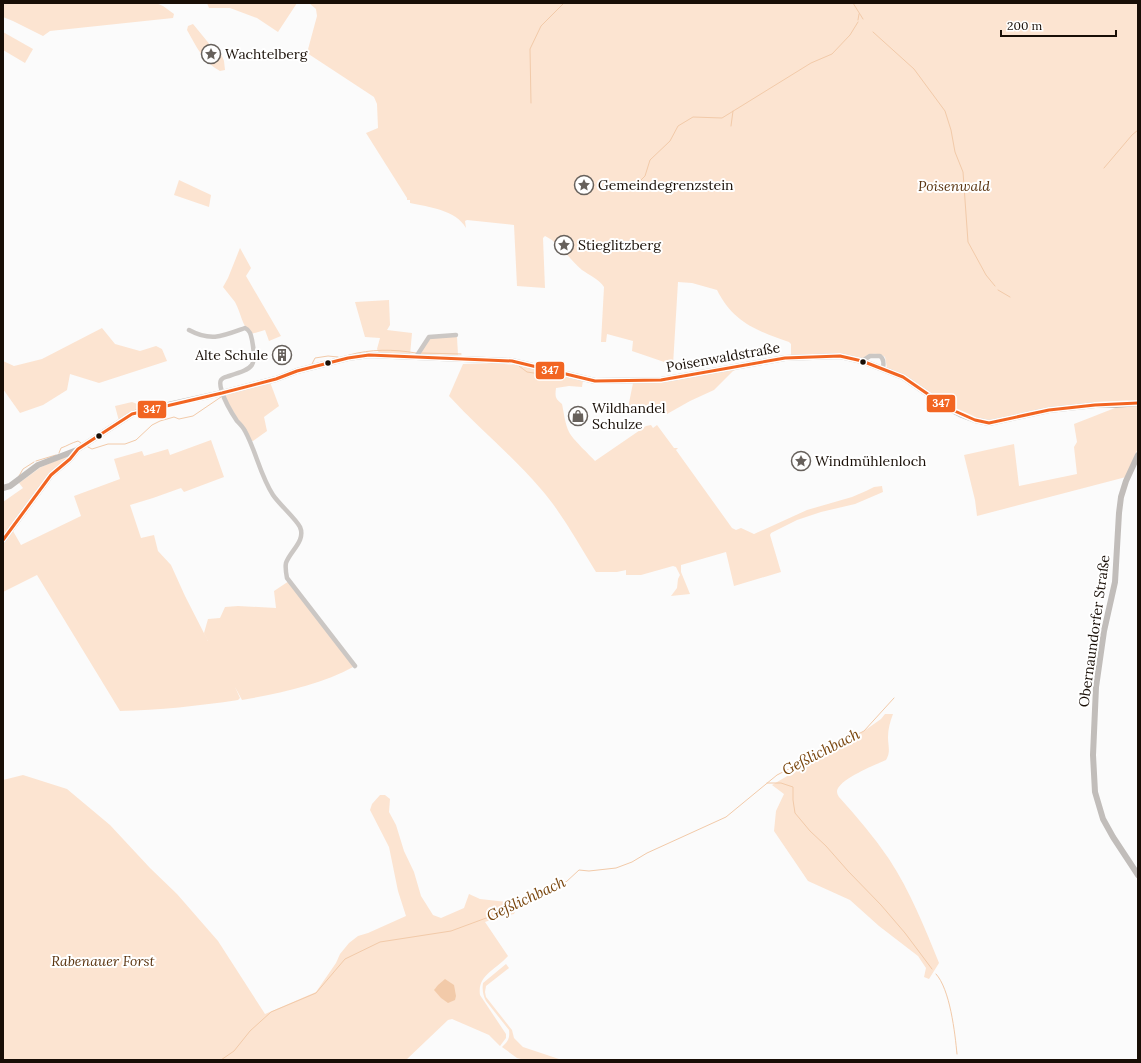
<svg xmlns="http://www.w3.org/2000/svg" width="1141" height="1063" viewBox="0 0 1141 1063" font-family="Lora,serif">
  <rect width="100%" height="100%" fill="#fbfbfb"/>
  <g fill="#fce4d1">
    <path d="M3,3h153l7,3 11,8 -1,4 -123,13 -7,5 -30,-15 -10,-4z"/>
    <path d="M207,3h90l-19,29 -21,-14 -27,-10h-21z"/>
    <path d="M309,3h829v398l-40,2 -108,19 -14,-2 -28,-14 -61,-38 -2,-11c-7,-5 -16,-4 -22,1l-72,-2v-12l-2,-2c-32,-11 -56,-20 -72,-52l-25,-7 -14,-1 -5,83 -41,-14 1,-10 -26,-7 -1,8h-5l3,-55c-5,-8 -15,-12 -22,-17 -13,-11 -21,-26 -37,-34l-2,2 2,50 -28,-2 -3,-61 -47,-5 -2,1 1,7c-10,-18 -37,-21 -56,-25v-3h-3v-2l-41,-65 12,-5 -1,-24 -3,-7 -67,-44 10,-37 -1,-7z"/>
    <path d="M193,24l18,22 8,3 5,12 1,9 -5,1c-16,-8 -24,-25 -33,-41l1,-4z"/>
    <path d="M3,32l30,17 -8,14 -22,-13z"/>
    <path d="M179,180l32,15 -2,12 -35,-12z"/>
    <path d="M240,248l11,20 -5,8 35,60 -12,5 -4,-11 -14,4c-9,-8 -10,-21 -16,-32 -4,-5 -8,-10 -12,-15l5,-9z"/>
    <path d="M389,300l1,25 -3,5 25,3 -2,22 -31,-2 -2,-4 3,-11 -15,-1 -10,-35z"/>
    <path d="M102,328l13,16 25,7 16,-5 6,3 5,12 -68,22 -29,-9 -3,16 -24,15 -23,8 -17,-24v-28l11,5 28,-7z"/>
    <path d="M433,337h24l1,18 -39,-1 10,-14z"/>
    <path d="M492,363l25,2 66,15 -1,7 -13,-1 -13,2c-1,8 -1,11 6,16 2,9 3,20 7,28 4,8 20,22 26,29l51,-35 5,-1 2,3 4,-3 17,23h4l-2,2 56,78 4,2 5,-2 13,6 53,-24 45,-13 14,-6 8,-4 8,-1 1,6 -28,12 -34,8 -24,8 -26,13 -1,2 11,37 -47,14 -8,-34 -45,13v7l9,22 -19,2 6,-8 1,-9 2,-4 -4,-8 -3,-1 -32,9h-15v-5l-9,2h-21c-18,-29 -34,-59 -56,-84 -28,-33 -62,-60 -91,-92l14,-32z"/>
    <path d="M738,369l-5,2 -19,19 -24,11 -23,13c-8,-11 -11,-2 -20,-3 -6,-1 -13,-2 -19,-3l5,-25 36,-2z"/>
    <path d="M270,382l9,24 -15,11 3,14 -14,10h-3l-25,-44 1,-2z"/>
    <path d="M132,402l13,5 -1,1 -25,13 -4,-15z"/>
    <path d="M1138,405v43l-12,29 -149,39 -2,-16 -11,-45 50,-11 5,42 58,-12 -3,-27 3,-5 -3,-18 46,-18z"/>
    <path d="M211,440l13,37 -40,15 -3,-4 -28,10 -23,7 11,33 13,-3 4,16 13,14 14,31 23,45 -4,-8 4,-14 12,-1 5,-11 13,-1 38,2 -2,-17 15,-10 66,85c-34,19 -75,27 -113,34l-7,-13 5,11 -2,2c-39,6 -79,10 -118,11l-83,-136 -34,17v-90l20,-14 -4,-5 22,-16 26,-11 2,2 -23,19 -22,32 -11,22 8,14 60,-29 -7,-20 46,-17 -6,-20 28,-8 2,5 24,-7 2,6z"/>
    <path d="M885,714h8c-3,8 -5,15 -5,23 0,9 3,15 -2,23 -11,5 -47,19 -49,31 0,3 1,4 2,6 18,20 35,40 50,62 21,32 36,69 50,104l-10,16 -5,-2 2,-9 -8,-12 -39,-30 -29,-26 -42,-19 -34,-50 2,-20 8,-17 -12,-9 92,-54 17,-12z"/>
    <path d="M23,775l44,14 43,36 40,43 27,26 41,47 47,73 51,-22 20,-29 4,-9 9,-11 9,-7 10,-3 38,-17 -8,-25 -9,-44 -19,-37 2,-6 8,-9h5l5,4 -1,13 7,13 8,26 10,21 7,24 12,19 8,3 23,-10 5,-14 11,5 27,3 -1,3 12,-1 2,2 -4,3 -2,5 -15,3 -14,5 23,34c-12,14 -31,19 -28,39l26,39v4l-6,8 -11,-11 -37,-16 -4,1 -42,40h-403v-280z"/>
    <path d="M506,964l3,4 -23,18 -1,6 1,5 26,33 2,8 9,9 39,13h-37l-8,-2 -15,-11c6,-5 8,-9 7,-17l-23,-29c-3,-6 -4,-11 -3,-18z"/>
  </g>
  <path fill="#f2caa9" d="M445,979l9,6 2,11 -1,4 -7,3 -7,-5 -7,-8 4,-5z"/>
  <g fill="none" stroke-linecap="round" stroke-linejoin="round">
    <g stroke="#f2caa9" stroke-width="1">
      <path d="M853,3l10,16"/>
      <path d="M858,20l1,-6"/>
      <path d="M873,32l41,37 31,42 6,19 4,22 8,20 5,70 18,33 9,11"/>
      <path d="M531,103l-1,-54 11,-23 23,-23"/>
      <path d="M731,126l2,-15"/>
      <path d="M1104,168l28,-33 6,-5"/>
      <path d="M634,187l11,-11 5,-16 20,-19 8,-15 15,-9 29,1 89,-55 21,-9 18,-19 8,-13"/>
      <path d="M998,290l12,7"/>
      <path d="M421,353l40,1"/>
      <path d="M349,355c22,-6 44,-6 67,-2"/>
      <path d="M312,364l3,-6 13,-2 10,1"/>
      <path d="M519,366l8,6 27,4"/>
      <path d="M88,447l4,2 16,-5h17l11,-4 16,-15 8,-4 14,-4 5,2 14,-3 28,-19"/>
      <path d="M59,453l2,-5c6,-2 10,-5 17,-7l3,2"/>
      <path d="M36,461l20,-6"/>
      <path d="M19,476l4,-7 11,-7"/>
      <path d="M767,783h14l12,4v13l2,13 15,18 16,15 22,25 33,34 24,28 27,36"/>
      <path d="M936,974c14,15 19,59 21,80"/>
      <path d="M221,1060l13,-9 16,-20 21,-19 45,-19 29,-34 35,-17 71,-11 65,-24 15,-12 35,-13 13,-12 10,1 27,-3 16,-6 15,-9 79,-36 51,-42 87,-44 30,-33"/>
    </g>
    <g stroke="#cbc7c4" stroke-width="4.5">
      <path d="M189,330c22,12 34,6 56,-2 5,2 6,7 7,12 5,27 2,28 -23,36 -3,1 -6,1 -8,4 -2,3 0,8 1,12 3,10 9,20 15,29 3,3 6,6 8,10 11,20 15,44 28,64 6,9 23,24 27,32 6,14 -10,24 -14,36 -1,5 0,10 1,15l68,88"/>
      <path d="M416,357l13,-20 27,-2"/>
      <path d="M862,361l8,-5h10c4,3 4,7 3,12"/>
    </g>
    <g stroke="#c1bdba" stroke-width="6">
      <path d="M1138,455l-12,26 -5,16 -2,16 -4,69 -11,49 -8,56 -3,68 2,37 8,27 10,18 25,38"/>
      <path d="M3,488l7,-2 28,-21 39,-15"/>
      <path d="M3,540l48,-65 19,-16 8,-10 54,-35 9,-3 81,-18 54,-14 21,-8 51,-13 21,-3 143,6 83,20 66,-1 124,-22 55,-2 22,5 41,16 45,31 14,7 13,5 14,3 60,-13 46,-5h21l22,-2"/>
    </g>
    <g stroke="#fff" stroke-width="6">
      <path id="bus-1" d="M3,540l48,-65 19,-16 8,-10 54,-35 90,-21 54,-14 21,-8 51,-13 21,-3 143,6 83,20 66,-1 124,-22 55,-2 22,5 41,16 45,31 27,12 14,3 60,-13 46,-5 43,-2"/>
    </g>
    <use href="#bus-1" stroke="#f26522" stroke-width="3"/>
  </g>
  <defs>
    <g id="sight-ring" transform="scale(1)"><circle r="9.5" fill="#fff" stroke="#67615c" stroke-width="1.5"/><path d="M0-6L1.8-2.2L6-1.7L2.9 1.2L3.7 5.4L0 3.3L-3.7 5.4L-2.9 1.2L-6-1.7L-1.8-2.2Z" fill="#67615c"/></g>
    <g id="building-ring" transform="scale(1)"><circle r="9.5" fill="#fff" stroke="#67615c" stroke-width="1.5"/><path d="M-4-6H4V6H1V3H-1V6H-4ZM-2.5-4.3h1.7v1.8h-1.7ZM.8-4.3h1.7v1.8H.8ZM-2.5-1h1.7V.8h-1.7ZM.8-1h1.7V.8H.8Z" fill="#67615c"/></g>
    <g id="shop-ring" transform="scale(1)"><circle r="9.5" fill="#fff" stroke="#67615c" stroke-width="1.5"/><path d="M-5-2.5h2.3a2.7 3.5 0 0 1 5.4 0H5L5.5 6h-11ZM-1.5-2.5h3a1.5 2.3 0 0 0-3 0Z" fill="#67615c"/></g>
  </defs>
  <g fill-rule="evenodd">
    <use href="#sight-ring" x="211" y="54"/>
    <use href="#sight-ring" x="584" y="185"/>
    <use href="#sight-ring" x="564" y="245"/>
    <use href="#building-ring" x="282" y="355"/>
    <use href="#shop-ring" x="578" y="416"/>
    <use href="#sight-ring" x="801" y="461"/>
  </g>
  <g fill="#180e06" stroke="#fff" stroke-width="1.5">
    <circle cx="863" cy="362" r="3.5"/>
    <circle cx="328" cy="363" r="3.5"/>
    <circle cx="99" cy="436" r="3.5"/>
  </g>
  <g text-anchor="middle" stroke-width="4" stroke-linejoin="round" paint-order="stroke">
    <g font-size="14" fill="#180e06" stroke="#fff" text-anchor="start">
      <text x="225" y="59">Wachtelberg</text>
      <text x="598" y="190">Gemeindegrenzstein</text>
      <text x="578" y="250">Stieglitzberg</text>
      <text x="268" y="360" text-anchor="end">Alte Schule</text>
      <text x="592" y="413">Wildhandel<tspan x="592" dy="16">Schulze</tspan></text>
      <text x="815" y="466">Windmühlenloch</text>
    </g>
    <g font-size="14" font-style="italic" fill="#5b3511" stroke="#fff">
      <text x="954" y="191">Poisenwald</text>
      <text x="103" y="966">Rabenauer Forst</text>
    </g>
    <g font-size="14" fill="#180e06" stroke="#fff">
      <text transform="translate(723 357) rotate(-10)" y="5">Poisenwaldstraße</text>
      <text transform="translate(1094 631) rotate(-82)" y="5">Obernaundorfer Straße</text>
    </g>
    <g font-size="15" font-style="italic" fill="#78440b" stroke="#fff">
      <text transform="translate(821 752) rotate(-27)" y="5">Geßlichbach</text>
      <text transform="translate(526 899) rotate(-25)" y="5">Geßlichbach</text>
    </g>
  </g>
  <g stroke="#fff" stroke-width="1.5">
    <rect x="535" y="361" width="30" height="19" rx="4" fill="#f26522"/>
    <rect x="926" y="394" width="30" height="19" rx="4" fill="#f26522"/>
    <rect x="137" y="400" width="30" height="19" rx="4" fill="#f26522"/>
  </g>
  <g font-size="11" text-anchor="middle" font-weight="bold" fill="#fff">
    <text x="550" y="374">347</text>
    <text x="941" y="407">347</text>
    <text x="152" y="413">347</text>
  </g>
  <rect width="1141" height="1063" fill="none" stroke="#180e06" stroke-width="8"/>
  <path d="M1001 30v6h115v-6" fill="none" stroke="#180e06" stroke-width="2"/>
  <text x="1007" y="30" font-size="12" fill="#180e06" stroke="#ffffff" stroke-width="3" paint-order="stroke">200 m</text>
</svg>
